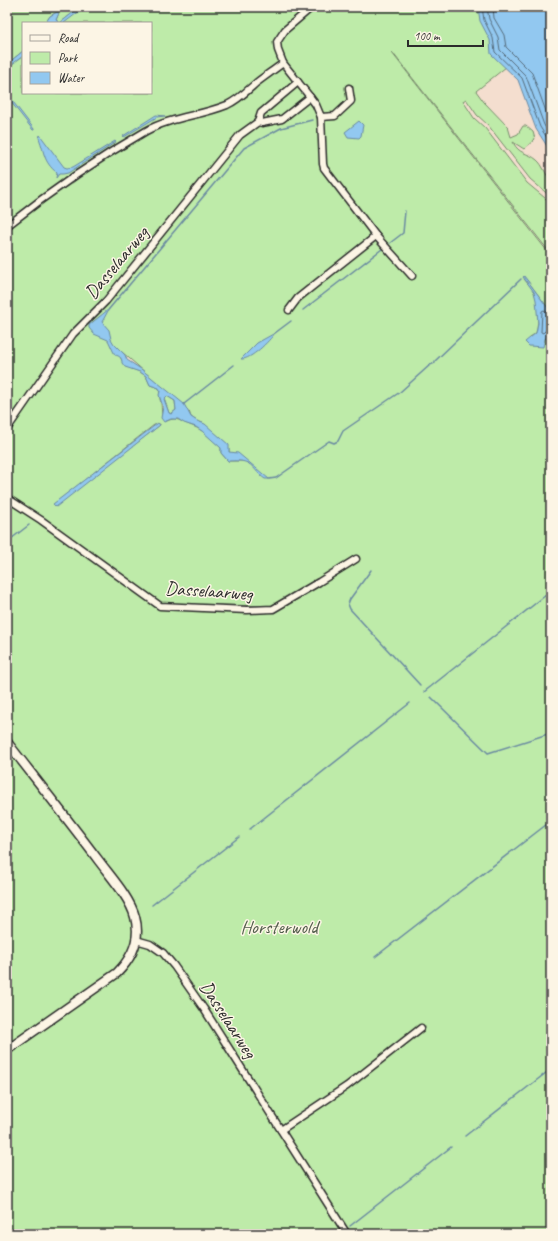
<svg xmlns="http://www.w3.org/2000/svg" width="558" height="1241" viewBox="0 0 558 1241" font-family="Caveat,sans-serif">
  <rect width="100%" height="100%" fill="#f4decf"/>
  <filter id="ink" filterUnits="userSpaceOnUse"><feTurbulence type="fractalNoise" baseFrequency=".025" numOctaves="2"/><feDisplacementMap in="SourceGraphic" scale="8" xChannelSelector="R" yChannelSelector="G"/><feConvolveMatrix kernelMatrix="1 2 1 2 8 2 1 2 1" color-interpolation-filters="sRGB"/></filter>
  <g filter="url(#ink)">
    <g fill="#beeba9" stroke="#748b6a" fill-rule="evenodd">
      <path d="M7,7h73l-20,16 -4,-3 2,-5 -3,-2 -5,3 -4,6 1,1h-24v28l-16,13z"/>
      <path d="M83,7h397l31,56 -35,28 8,11 24,25 3,10 7,-3 5,-8h3l7,6 2,7 -11,10 -11,-7c6,13 15,10 24,18 6,5 8,14 14,21v16l-21,-18 -42,-54 -11,-10 -11,-16 -3,2 11,17 11,10 42,55 24,20v51l-159,-202v1l159,203v56l-24,-32 -3,-1c3,4 8,8 10,13 5,11 5,28 2,41l-6,4 15,2 6,-8v903h-544v-734l47,32 1,2 8,6h3l96,69 23,1 72,1 19,-4 39,-26 -43,25 -108,-2 -114,-80 -43,-27v-64l14,-20 -14,12v-25l5,3 -5,-9v-328l16,-12v39h128v-70h-89zM113,344l76,67 2,6 6,4 6,2 26,25v4l21,12 -5,-3h-17l-7,-8v-5c-6,-6 -12,-12 -19,-17 -5,-4 -11,-5 -17,-8 -7,-3 -10,-6 -18,-2l-5,-5c-1,-8 0,-9 -2,-17 -1,-4 0,-7 -1,-11l-9,-3 -4,-9 -6,-4 -15,-6zM160,424v1l-105,81 -1,-2 100,-79z"/>
      <path d="M167,396l8,5 1,9 -5,4 -2,-1 -5,-14z"/>
    </g>
    <g fill="#92c8f0" stroke="#6989a1" fill-rule="evenodd">
      <path d="M80,7h5l-21,16h-17l-1,-1 4,-6 7,-4 2,1 -3,7 4,3z"/>
      <path d="M478,7h73v142l-4,-3 -11,-17 -18,-49 -27,-26 -1,-14 -10,-19z"/>
      <path d="M23,51v5l-16,12v-4z"/>
      <path d="M7,94l27,35v1h-1l-26,-33z"/>
      <path d="M156,115l9,1 -8,1 -33,20 -1,-1z"/>
      <path d="M359,121l4,4 -2,11 -2,2 -11,-1 -3,-5z"/>
      <path d="M40,135l24,32 3,1 6,-1 42,-26 1,1 -48,31 -5,1h-4l-3,4 1,-5c-14,-12 -12,-19 -18,-35z"/>
      <path d="M524,276l27,36v19l-6,8 -2,8 -14,-1 -4,-4 11,-9 2,-10 -2,-23 -2,-8 -11,-15z"/>
      <path d="M109,309l-7,13 7,8 2,9 3,5 11,11 2,5 14,9 43,35 7,13 6,4 8,3 24,21v7l9,1 31,26h-4c-7,-4 -12,-15 -20,-17 -5,-2 -12,-1 -17,-1l-7,-8v-5l-19,-17 -6,-4 -12,-4 -6,-4h-7l-7,3 -3,-4 2,-11 -4,-12 1,-4 -1,-3 -9,-3 -4,-9 -6,-4 -15,-5 -3,-4c0,-5 -2,-7 -7,-8l-7,-15 -14,-6 -5,-6v-3zM167,396l8,5 1,9 -5,4 -2,-1 -5,-14z"/>
      <path d="M275,333c-6,8 -24,27 -34,26l16,-16z"/>
      <path d="M158,423l2,2 -104,82 -3,-3z"/>
    </g>
    <g fill="none" stroke-linecap="round" stroke-linejoin="round">
      <g stroke="#546a7a" stroke-width="1">
        <path d="M482,7l2,13 9,18 2,14 27,26 18,49 11,17"/>
        <path d="M487,7l2,12 9,18 2,13 26,26 18,49 7,11"/>
        <path d="M493,7l1,11 10,17 2,12 26,26 19,52"/>
        <path d="M551,314l-3,-1 -4,-3 -2,1 -1,21 2,1 4,-4 4,-1"/>
      </g>
      <g stroke="#6989a1" stroke-width="1.5">
        <path d="M390,243l13,-10 2,-22"/>
        <path d="M109,309l135,-161 37,-20 31,-8"/>
        <path d="M303,310l79,-61"/>
        <path d="M275,333l16,-12"/>
        <path d="M184,404l50,-39"/>
        <path d="M269,479l7,-1 53,-37 5,2 4,-2 5,-10 57,-39 30,-27 5,-2v-2l86,-82"/>
        <path d="M7,542l22,-17"/>
        <path d="M371,570l-21,29 -2,5 2,5 70,76"/>
        <path d="M424,692l127,-101"/>
        <path d="M431,697l57,56 63,-20"/>
        <path d="M250,829l160,-126"/>
        <path d="M152,905l87,-68"/>
        <path d="M375,957l176,-136"/>
        <path d="M465,1136l86,-67"/>
        <path d="M350,1226l101,-79"/>
      </g>
      <g stroke="#2b2b2b" stroke-width="9">
        <g id="street">
          <path d="M310,97l6,8 5,12 14,-1 16,-15 -2,-13"/>
          <path d="M321,117l2,47 1,4 52,68 36,40"/>
          <path d="M258,122l3,-9 37,-31 -15,-19 -5,-13 -1,-8 8,-12 27,-23"/>
          <path d="M258,122l4,1 20,-4 28,-22 -12,-15"/>
          <path d="M7,226c44,-35 90,-67 139,-95 25,-14 54,-15 81,-26 11,-5 20,-14 29,-22 9,-7 18,-13 27,-20"/>
          <path d="M289,310l9,-12 78,-62"/>
          <path d="M7,429l66,-95 33,-33 134,-166 18,-13"/>
          <path d="M7,498l34,22 119,86 87,4 26,-1 46,-27 37,-23"/>
          <path d="M136,940l14,4 13,9 11,13 30,43 141,222"/>
          <path d="M281,1130l66,-44 74,-58"/>
        </g>
      </g>
      <g stroke="#2b2b2b" stroke-width="11">
        <path id="secondary" d="M7,742c31,40 62,79 92,119 12,16 31,37 36,56 6,22 -3,41 -18,56l-110,77"/>
      </g>
      <use href="#street" stroke="#fcf5e5" stroke-width="6"/>
      <use href="#secondary" stroke="#fcf5e5" stroke-width="8"/>
    </g>
  </g>
  <g text-anchor="middle" stroke-width="3" stroke-linejoin="round" paint-order="stroke">
    <g font-size="19" fill="#2b2b2b" stroke="#fcf5e5">
      <text transform="translate(116 262) rotate(-50)" y="7">Dasselaarweg</text>
      <text transform="translate(209 590) rotate(4)" y="7">Dasselaarweg</text>
      <text transform="translate(229 1019) rotate(57)" y="7">Dasselaarweg</text>
    </g>
    <g font-size="19" fill="#505b4a" stroke="#fcf5e5">
      <text x="279" y="933">Horsterwold</text>
    </g>
  </g>
  <rect width="558" height="1241" fill="none" stroke="#fcf5e5" stroke-width="24"/>
  <rect x="12" y="12" width="534" height="1217" fill="none" stroke="#2b2b2b" stroke-width="1.5" filter="url(#ink)"/>
  <rect x="22" y="22" width="130" height="72" fill="#fcf5e5" stroke="#a8a49b"/>
  <rect x="30" y="35" width="20" height="6" fill="#fcf5e5" stroke="#a8a49b"/>
  <text x="58" y="42" font-size="12" fill="#2b2b2b">Road</text>
  <rect x="30" y="52" width="20" height="12" fill="#beeba9" stroke="#a8a49b"/>
  <text x="58" y="62" font-size="12" fill="#2b2b2b">Park</text>
  <rect x="30" y="72" width="20" height="12" fill="#92c8f0" stroke="#a8a49b"/>
  <text x="58" y="82" font-size="12" fill="#2b2b2b">Water</text>
  <path d="M408 40v6h75v-6" fill="none" stroke="#2b2b2b" stroke-width="2"/>
  <text x="414" y="40" font-size="12" fill="#2b2b2b" stroke="#fcf5e5" stroke-width="3" paint-order="stroke">100 m</text>
</svg>
